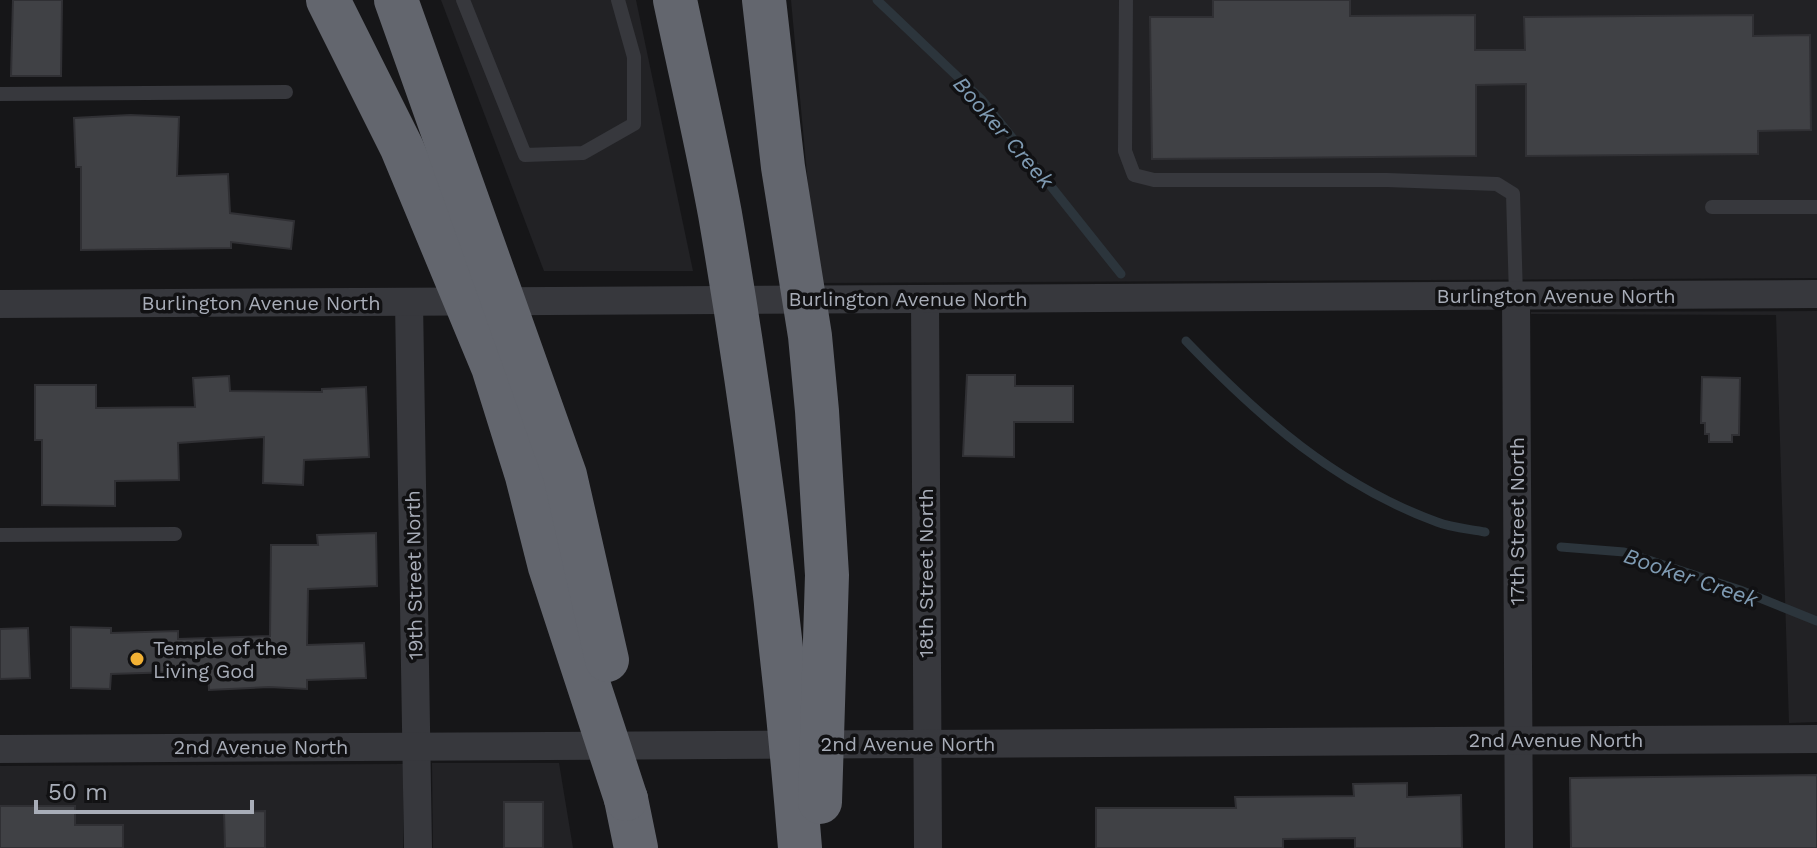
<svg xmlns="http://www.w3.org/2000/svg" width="1817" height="848" viewBox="0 0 1817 848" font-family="'Work Sans',sans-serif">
  <rect width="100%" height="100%" fill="#161618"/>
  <g fill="#222225">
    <path d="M441,0h195l57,271h-149z"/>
    <path d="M791,0h1026v278l-1000,5z"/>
    <path d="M1817,311v411l-28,1 -13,-408 -245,-1v-2z"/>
    <path d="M432,763h127l14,85h-140z"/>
    <path d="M403,764v84h-403v-82z"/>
  </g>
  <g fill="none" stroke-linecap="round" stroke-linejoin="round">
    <g stroke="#2c353c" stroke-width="9">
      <path d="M877,0l105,100 139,174"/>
      <path d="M1186,341c74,77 150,144 251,181 15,6 33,7 48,10"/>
      <path d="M1561,547l63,5 116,38 77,31"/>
    </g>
  </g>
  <g fill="#404145" stroke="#303034" stroke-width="2">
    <path d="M13,0h49l-1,76h-50z"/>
    <path d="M1213,0h137v16l125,-1v35h50l-1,-33 229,-2v21l57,-1 1,95 -53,1v23l-232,2v-72l-50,1v71l-324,3 -2,-142h63z"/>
    <path d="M130,115l49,2 -2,59 51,-2 2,39 64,8 -3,28 -60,-7v6l-150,2v-83h-5l-2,-49z"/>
    <path d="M967,375h48v11h58v36h-59v35l-51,-1z"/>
    <path d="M229,376l1,15 92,1v-3l44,-2 3,70 -65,3 -1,25 -40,-2 1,-46 -86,6 1,37 -64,1v25l-73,-1v-65h-7v-55h61v23l99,-1 -2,-29z"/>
    <path d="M1702,377l38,1 -1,57h-7v7h-23v-8h-4v-11h-4z"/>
    <path d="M376,533l1,53 -69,3 -1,56 57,-2 2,35 -59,2v9l-38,-2 -60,3 -1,-19 -97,3 -1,15 -39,-1v-61l40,1v5l67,-2v8l92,-3 1,-91h47l-1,-10z"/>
    <path d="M28,628l2,50 -30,1v-50z"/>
    <path d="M1817,775v73h-246l-1,-70z"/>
    <path d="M1407,783v14l54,-2 1,53h-107v-10l-72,1v9h-187v-40h140l-1,-11 119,-1 -1,-12z"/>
    <rect x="504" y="802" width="39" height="46"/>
    <path d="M0,806h75v19h48v23h-123z"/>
    <path d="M265,811v37h-40l-1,-36z"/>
  </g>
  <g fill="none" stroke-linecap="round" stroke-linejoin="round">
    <g stroke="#37383d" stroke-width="14">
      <path d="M463,0l62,155 58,-2 51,-29v-67l-16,-57"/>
      <path d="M1126,0l-1,151 9,24 20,5h233l110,4 16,10 3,102"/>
      <path d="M0,94l286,-2"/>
      <path d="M1712,207h105"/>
      <path d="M0,535l175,-1"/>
    </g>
    <g stroke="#37383d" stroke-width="28">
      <path d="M1516,296l3,552"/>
      <path d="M925,299l3,549"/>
      <path d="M409,302l9,546"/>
      <path d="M0,304l1817,-10"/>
      <path d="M0,749l1817,-10"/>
    </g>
    <path stroke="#63666e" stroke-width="44" d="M626,799l10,49"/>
    <g stroke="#63666e" stroke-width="44">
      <path d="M328,0l74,148 91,219 34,109 23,91 76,232"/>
      <path d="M396,0l169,475 42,185"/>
      <path d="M675,0c15,71 32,143 45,214 36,210 63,422 80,634"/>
      <path d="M764,0l19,167 27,169 7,75 10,164 -7,227"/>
    </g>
  </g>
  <circle fill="#f2b134" stroke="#111113" stroke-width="3" cx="137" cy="659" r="8"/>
  <g text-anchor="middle" stroke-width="7" stroke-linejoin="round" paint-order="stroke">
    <g font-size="20" fill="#a8adb8" stroke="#111113">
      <text x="1556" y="303">Burlington Avenue North</text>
      <text x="908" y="306">Burlington Avenue North</text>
      <text x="261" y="310">Burlington Avenue North</text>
      <text transform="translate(1517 521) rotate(-90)" y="7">17th Street North</text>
      <text transform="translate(926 573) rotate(-90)" y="7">18th Street North</text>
      <text transform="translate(414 575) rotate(-91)" y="7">19th Street North</text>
      <text x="1556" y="747">2nd Avenue North</text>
      <text x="908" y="751">2nd Avenue North</text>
      <text x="261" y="754">2nd Avenue North</text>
    </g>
    <g font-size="20" fill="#a8adb8" stroke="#111113" text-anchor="start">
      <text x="153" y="655">Temple of the<tspan x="153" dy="23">Living God</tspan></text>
    </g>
    <g font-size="22" font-style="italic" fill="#7f9bb3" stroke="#111113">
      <text transform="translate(1004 132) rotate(49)" y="8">Booker Creek</text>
      <text transform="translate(1691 577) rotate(19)" y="8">Booker Creek</text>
    </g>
  </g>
  <path d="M36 800v12h216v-12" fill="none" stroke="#a8adb8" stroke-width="4"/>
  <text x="48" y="800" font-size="24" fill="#a8adb8" stroke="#111113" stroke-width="6" paint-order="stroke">50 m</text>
</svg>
